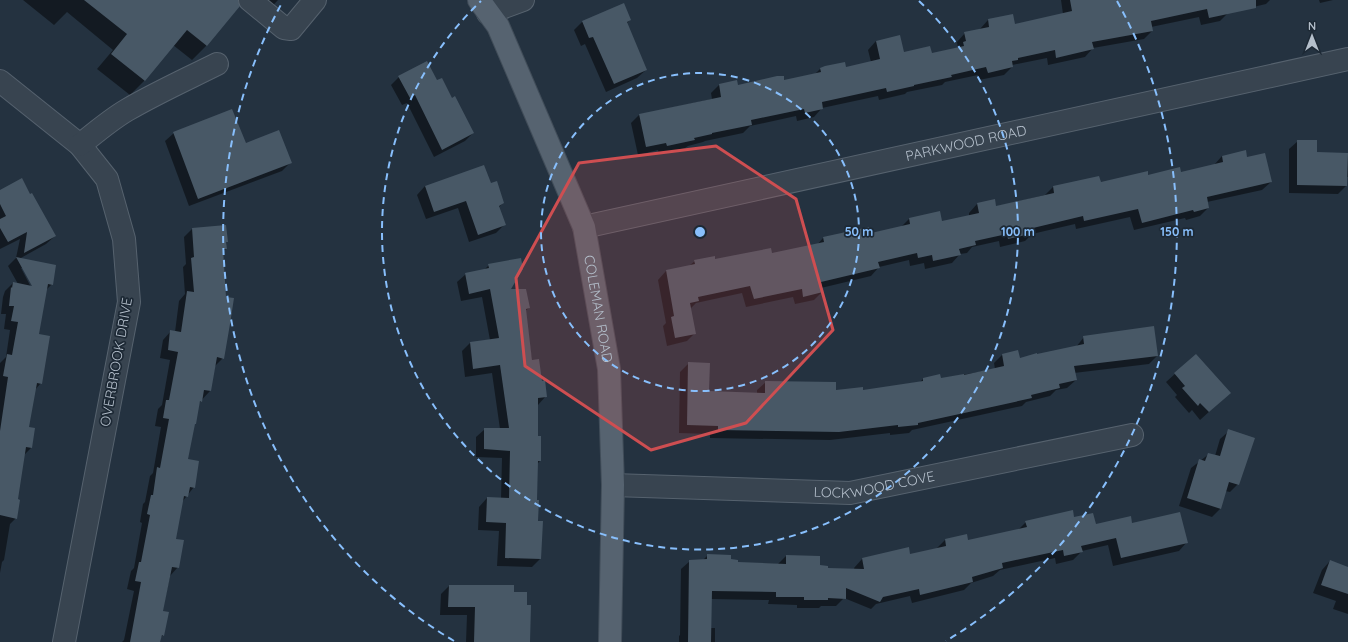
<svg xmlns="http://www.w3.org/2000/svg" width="1348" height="642" viewBox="0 0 1348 642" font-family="Quicksand,sans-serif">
  <rect width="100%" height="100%" fill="#243240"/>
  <g fill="#0007" fill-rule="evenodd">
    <path d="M23,0h255l-18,19 -17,-14 -5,-3 1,4 -33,40 -14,14 -19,-15 -28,35 -15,15 -33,-26 16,-19 -46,-38 -13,13z"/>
    <path d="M1061,0h209l-4,4 -38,9 -8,8 -19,4 -2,-8 -48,10 1,4 -8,8 -51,9 -8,9 -37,8 -1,-7 -35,7v2l-8,8 -25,5 -1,-5 -33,7 -3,3 -35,7 -2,2 -26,6 -1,-4 -56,12 -8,9 -17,4 -1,-5 -46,10 -7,7 -38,8 -2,1 -15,4 -3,2 -26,6 -1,-4 -20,5 -7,-32 8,-8 73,-16 -1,-6 8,-8 18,1 47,-5 31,-7 5,-5 25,-1 26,-6 -3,-12 8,-9 27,12 28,1 27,-6 -1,-6 8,-9 15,-3v-1l8,-9 24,-5 2,10 49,-11z"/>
    <path d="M1319,0h14l-13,3z"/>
    <path d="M623,5l7,15 -4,4 20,46 -9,8 -31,14 -21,-48 -4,2 -7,-16 8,-8z"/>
    <path d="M399,77l38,5 15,17 21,34 -8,8 -31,16 -27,-54 -5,2 -11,-20z"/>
    <path d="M174,133l71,11 46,18 -9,9 -93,35 -24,-65z"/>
    <path d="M1298,141l18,12 32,1v23h-2v9l-8,8 -49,-1v-44z"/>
    <path d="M1222,156l24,2 25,24 -9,8 -55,12 1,6 -8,8 -14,4 -1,-2 -51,12 -4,-13 -54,12 -1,-5 -43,10 -7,7 -25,6 -1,-6 -27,6 -5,6 -7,1 -8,9 -27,6 -1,-6 -14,3 -1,-6 -30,7 -8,9 -50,12 1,4 -8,8 -19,4 -2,-7 -47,10 -4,-14 -46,10 -6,6 5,24 -8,8 -20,5 -4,-20 3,-3 -8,-43 8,-9 23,-5 6,-5h20l56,-7 46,-9 6,-7 47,-3 31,-8 8,-8 32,3 28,-6v-3l8,-9 17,-4 1,7 50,-12 8,-8 47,-4 48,-7 32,-3 34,-8z"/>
    <path d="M490,185l13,18 -5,5 6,17 -8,8 -27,9 -11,-34 -32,11 -9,-24 8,-9z"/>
    <path d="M0,191l30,4 25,41 -9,8 -27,15 33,25 -6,6 -8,45 3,48 -7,8 -6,37 6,1 -3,19 -7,7 -7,45 -1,18 -6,6 -6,36 -2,2 -2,11v-210l6,-6 4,-27 -6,-1 2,-15h-5l2,-17 2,-6 8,-8 5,1 -10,-18 8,-8 4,-19 -20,10zM21,268h2l12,22 -2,1z"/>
    <path d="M192,229l35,12 -2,2 1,6 -4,3 1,106 -8,8 -5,25 -12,13 -11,56 7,27 -12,15 -7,38 3,27 -8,9 -8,36 1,23 -3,3 -1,4h-37l2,-2 10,-49 -7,-2 4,-18 3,-3 8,-45 -2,-1 3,-18 2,-2 5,-26 3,-3 8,-46 -6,-1 3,-17 4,-4 8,-45 -10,-2 3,-18 8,-9 4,1 4,-31 6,-7 -2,-27 3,-3 -2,-27z"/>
    <path d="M489,265l21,25 19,18 -4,3 7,50 14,35 -8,9 -1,32 3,24 -3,3v58l3,37 -8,8 -35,-1 2,-35 -21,-1 1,-23 8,-9 14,1 1,-41 -26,-1v-20l9,-8h15l-8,-56 -27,4 -3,-26 8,-8 20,-3 -8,-43 -21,4 -4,-19 9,-8 18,-4z"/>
    <path d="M1084,337l73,19 -8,8 -75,9 2,7 -9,8 -11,2 -6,6 -24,6 -4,4 -110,24 -3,3 -19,2v-2l-60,7 -120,-2v-4l-31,-1 1,-61 9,-9 19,29 49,2v-4l9,-8 69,9h27l58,-9 3,-3h17l55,-10 -1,-6 8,-8 17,4 57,-12z"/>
    <path d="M1196,355l25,46 -21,19 -8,-10 -3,3 -14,-16 2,-2 -11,-13z"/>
    <path d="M1229,431l9,53 -8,8 -5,-1 -5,18 -8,8 -33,-11 12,-38 18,-14 6,2 5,-17z"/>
    <path d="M1074,518l21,8 36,-2 56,18 -8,9 -66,15 -5,-21 -26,6 -9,9 -17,4 -1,-6 -55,12 -7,6 -22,7 -7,7 -52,13 -2,-7 -34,8 -5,5 -27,-11 -8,8h-15l-2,2h-22v-3l-29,-1 1,-4 -58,-1 -1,29h5v14h-36v-6l1,-1 1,-66 9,-8 13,-1 5,-5 29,8 41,1 8,-8 41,13 28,1 -1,-2 8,-9 48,-4 26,-6 9,-9 23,1 50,-11 8,-8z"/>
    <path d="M1330,561l18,7v46l-15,-5 3,-8 -23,-8 9,-23z"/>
    <path d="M449,586h64v7l13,13 3,27h1v9h-64l1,-27h-27l1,-21z"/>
  </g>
  <g fill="#485866">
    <path d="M84,0h154l2,6 -33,40 -20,-16 -42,51 -34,-27 16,-20z"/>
    <path d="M1070,0h186v8l-47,10 -2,-9 -56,12 2,10 -61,11 2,7 -38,9 -1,-8 -37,8v2l-6,1 1,6 -25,6 -2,-6 -35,8 1,2 -38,8v1l-27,6 -1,-4 -64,14 1,7 -18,4 -1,-4 -53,11 1,5 -40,8v1l-18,4 1,2 -28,6 -1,-3 -20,4 -7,-33 82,-17 -2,-13 18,-4 1,5 39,-9h7v4l37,-8 -1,-4 5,-2 20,-4 1,5 34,-8 -4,-18 24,-6 4,17 26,-6 2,7 32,-7 -1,-4 3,-1 -2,-9 25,-5 -1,-8 25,-5 2,10 57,-13z"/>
    <path d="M624,3l7,17 -4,2 20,48 -33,14 -21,-47 -4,1 -7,-17z"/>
    <path d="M427,61l10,19 5,-2 10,20 3,-2 19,37 -32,17 -27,-55 -5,3 -12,-22z"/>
    <path d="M232,109l14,34 33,-13 13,33 -94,36 -25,-67z"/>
    <path d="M1297,140h20v12l31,1 -1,33 -50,-1z"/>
    <path d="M1246,150l1,7 18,-4 7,29 -65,15 2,11 -15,4 -1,-2 -51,13 -4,-14 -54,12 -1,-5 -50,12 1,5 -26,6 -1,-5 -32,7 1,4 -17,4 2,6 -28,6 -1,-6 -14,3 -1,-5 -39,9 2,6 -59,14 2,10 -20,5 -1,-8 -48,10 -4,-13 -52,11 1,4 -9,2 6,31 -21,4 -4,-21 3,-1 -8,-46 29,-6 -1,-4 21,-4v3l56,-11 1,5 52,-11 -1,-5 46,-10 2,6 39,-9 -1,-6 31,-7 2,10 37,-8 -2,-10 18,-4 1,7 58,-13 -1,-7 46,-10 2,6 47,-11v4l32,-8 1,5 42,-10 -1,-6z"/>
    <path d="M484,165l7,18 6,-2 7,22 -5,3 7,19 -28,10 -12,-34 -32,11 -9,-26z"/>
    <path d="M22,178l8,16 2,-1 24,43 -32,17 3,-21 -19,10 -8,-14v-9l6,-3 -6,-12v-14z"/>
    <path d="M226,225l2,17h-2l1,7h-4l3,48 8,1 -4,26 -6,35 -7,-2 -6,34 -7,-1 -2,12 -2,-1 -4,23h-1l-7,35 11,2 -4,27 -5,-1 -2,10 -4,-1 -8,43 8,1 -5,28 -7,-1 -9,44 6,1 -5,24 -2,-1 -2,7h-30l11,-60 -6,-1 4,-19h2l9,-47 -3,-1 4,-19h2l4,-28 3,1 9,-49 -6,-1 3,-18h3l9,-48 -10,-2 2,-20 11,2 6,-41 7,1 -3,-34 3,-1 -2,-29z"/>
    <path d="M16,257l40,8 -3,20 -5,-1 -9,50 11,2 -8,48 -5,-1 -8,44 6,1 -3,20 -6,-1 -8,52 2,1 -3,19 -17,-4v-84l8,-54 -5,-1 4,-22 5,1 6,-33 -7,-1 3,-15h-5l2,-19 1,1 1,-6 19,4z"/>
    <path d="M521,258l2,11 -12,20h15l4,19 -4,1 6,51 7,-1 3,22 3,-1 2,17 -9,1v38h3v25h-3l-1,39h2l-1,21h5l-2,38 -36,-1 1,-35 -20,-1 1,-25 22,1 1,-47 -26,-2v-21h25l-9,-63 -27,4 -3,-27 29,-4 -9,-49 -21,5 -4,-21 24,-5 -1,-4z"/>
    <path d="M1154,326l4,30 -84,10 3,14 -18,4 1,4 -29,7 1,3 -31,7 -83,18v2l-20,2v-2l-59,7 -121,-2v-4l-31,-1 1,-63 22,1 -1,28 56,2v-12l71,1v8l27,-3v3l60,-9v-3l17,-4 1,4 23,-4v1l40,-9 -2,-12 16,-4 2,8 17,-5v1l47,-10 -1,-8z"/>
    <path d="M1196,354l35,39 -22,19 -9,-9 -2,3 -16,-18 3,-2 -11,-13z"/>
    <path d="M1228,429l27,9 -16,47 -10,-3 -8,27 -34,-11 12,-39 6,2 3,-8 12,3z"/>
    <path d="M1073,510l1,7 19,-4 3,11 35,-8 1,7 48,-11 8,31 -67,15 -5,-20 -35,8 2,6 -19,4 -1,-6 -61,13 1,5 -31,9 1,5 -53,13 -1,-6 -36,8 -3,5 -34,-14v11l-18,-1v2h-24v-3h-28v-5l-64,-1 -1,51h-23l1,-82 18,-1v-5l24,1v4l7,1v2l48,2v-9l34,1v9l8,1v2l36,1 -2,-11 47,-11 1,7 36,-8 -1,-7 22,-5 1,6 59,-13 -2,-6z"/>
    <path d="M1330,560l18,7v27l-27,-9z"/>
    <path d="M449,585h65v7h13v13h4l-1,37h-56l1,-35h-27z"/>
  </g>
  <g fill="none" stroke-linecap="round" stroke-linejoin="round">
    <g stroke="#56626e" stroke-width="24">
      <g id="minor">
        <path d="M250,0l34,28 7,1 24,-29"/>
        <path d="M488,13l35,-13"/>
        <path d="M0,81l80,64 27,34 17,60 5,63 -65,340"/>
        <path d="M80,145c15,-12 30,-25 47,-35 29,-17 60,-31 90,-46"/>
        <path id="s1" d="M584,227l764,-168"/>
        <path id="s2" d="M613,485l237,8 282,-58"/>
      </g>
    </g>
    <g stroke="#414d59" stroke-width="24">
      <g id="major">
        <path id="s3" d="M479,0l19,26 86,201 25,142 4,116 -3,157"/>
      </g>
    </g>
    <use href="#minor" stroke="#384450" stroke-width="22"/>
    <use href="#major" stroke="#566370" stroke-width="22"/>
  </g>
  <path fill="#ce4e51" fill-opacity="0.2" stroke="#ce4e51" stroke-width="3" stroke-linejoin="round" d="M716,146l80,53 37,131 -87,93 -95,27 -126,-84 -9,-88 63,-115z"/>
  <g fill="none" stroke="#88bffc" stroke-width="2" stroke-dasharray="7 5">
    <circle cx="700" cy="232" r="159"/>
    <path d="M919 1A318 318 0 1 1 481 1"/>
    <path d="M454 641A477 477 0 0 1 283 1M1117 1A477 477 0 0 1 946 641"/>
  </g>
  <g text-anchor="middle" stroke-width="3.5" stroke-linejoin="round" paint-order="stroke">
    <g font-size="14" fill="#b4bfcb" stroke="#1d2935">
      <text dy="5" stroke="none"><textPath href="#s1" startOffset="391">PARKWOOD ROAD</textPath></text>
      <text dy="5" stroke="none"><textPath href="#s3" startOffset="334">COLEMAN ROAD</textPath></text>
      <text transform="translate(116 362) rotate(-80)" y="5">OVERBROOK DRIVE</text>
      <text dy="5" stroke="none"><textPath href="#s2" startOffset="262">LOCKWOOD COVE</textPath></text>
    </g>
  </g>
  <circle cx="700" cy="232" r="6" fill="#88bffc" stroke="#1d2935" stroke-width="2"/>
  <g font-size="12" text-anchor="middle" font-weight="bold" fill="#88bffc" stroke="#1d2935" stroke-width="3.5" stroke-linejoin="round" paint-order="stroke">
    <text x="859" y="236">50 m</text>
    <text x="1018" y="236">100 m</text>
    <text x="1177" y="236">150 m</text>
  </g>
  <g transform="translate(1312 36)" stroke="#1d2935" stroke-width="3" paint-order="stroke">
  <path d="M0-3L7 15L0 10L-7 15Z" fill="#b4bfcb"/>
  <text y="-6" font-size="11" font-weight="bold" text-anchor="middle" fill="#b4bfcb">N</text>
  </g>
</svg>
